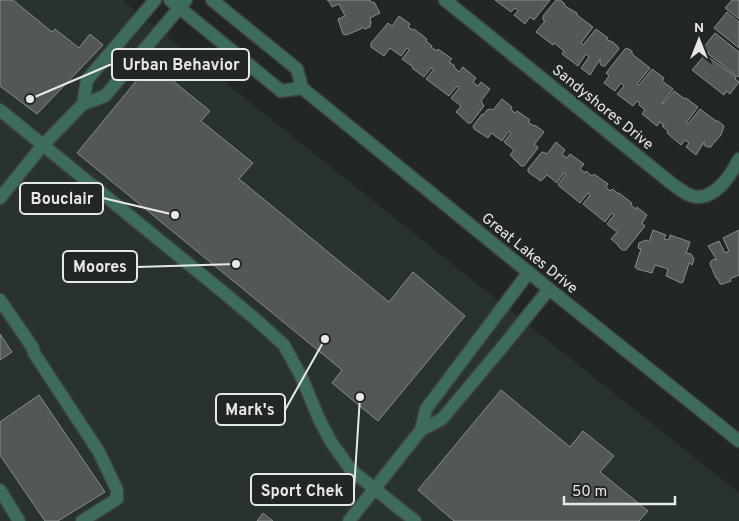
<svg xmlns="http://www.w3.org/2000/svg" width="739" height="521" viewBox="0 0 739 521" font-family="Overpass,sans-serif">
  <rect width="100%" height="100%" fill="#222624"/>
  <path fill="#28322e" d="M0,0h122l617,493v28h-739z"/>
  <g fill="#535755" stroke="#888c8a">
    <path d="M0,0h13l39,32 3,-3 24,19 11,-14 13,11 -66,69 -37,-28z"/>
    <path d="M327,0h43l2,3 2,-1 6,11 -10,5 1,4 -1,5 -5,2 -3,-2 -1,2 -15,6 -3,-1 -5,-15 7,-3 -6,-12 -7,3 -3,-6z"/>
    <path d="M495,0h55l-16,20 -4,-3 -5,7 -11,-9 4,-4 -3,-3 -4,4z"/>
    <path d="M556,0h4l4,3 1,3 12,7v2l16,12 -12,16 2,2 13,-16 12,9 -1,2 6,2 5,5 1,2 -14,17h-3l-2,-2v-5l-10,16 -9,-7 8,-11 -3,-3 -8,12 -16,-12 2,-3 -10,-8 -1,2 -17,-13 9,-11 -2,-1v-4z"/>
    <path d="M732,0h7v19l-14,-11z"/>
    <path d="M727,12l12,10v26l-25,-20z"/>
    <path d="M399,16l11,8 -2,3 5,3 1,-1 13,10 -1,2 6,5 -1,1 6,4 1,-2 14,10 -3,3 6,4 -1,1 5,5 4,-5 13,11 -3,4 5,4 3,-4 9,7 -9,12 3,5 -13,17h-3l-12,-11 5,-6 -10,-8 8,-10 -2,-2 -8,10 -23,-17 8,-10 -3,-1 -7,9 -12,-9 1,-1 -11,-8 7,-9 -2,-2 -6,8 -11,-8 -6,8 -13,-9v-4l17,-20 4,3z"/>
    <path d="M715,33l24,19v24l-1,1 -30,-23 1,-1 -6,-5z"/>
    <path d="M627,48l5,3v3l18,14 -13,16 2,1 13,-16 12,9 -2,3 11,8 -11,14 1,1 11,-13 11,8 1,-1 12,9 -12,16 2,1 12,-15 16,12h2l6,5 -3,9 -6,7h-1l-3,5h-4l-3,-2v-3l-8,13 -10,-8 3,-4 -4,-3 -4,5 -14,-12 1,-2 -6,-5 2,-1 -4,-3 -3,4 -15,-12 3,-4 -6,-5 1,-2 -3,-2 -4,5 -16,-12 7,-8 -3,-3 -6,8 -11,-8 5,-7 -3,-3 19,-24z"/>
    <path d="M707,56l29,21 -1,2 4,3 -9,12 -4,-3 -2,4 -32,-25 11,-13 2,1z"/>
    <path d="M151,63l59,48 -9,10 52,42 -14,16 150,123 24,-30 52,44 -87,105 -46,-38 10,-13 -265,-217z"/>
    <path d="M502,99l10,8 -1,2 4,4 2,-2 13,9 -2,2 6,4 1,-1 9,7 -10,13 3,1 1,2 -14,18h-3l-11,-11 4,-5 -10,-8 7,-9 -2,-2 -7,10 -11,-8 -3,5 -14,-9 -1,-3 9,-12 1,1 4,-5 3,-1 3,1z"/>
    <path d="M556,142l9,8 -3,4 5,4 3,-4 14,10 -4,5 5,4 1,-2 6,5 2,-2 14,10 -2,3 4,4 2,-2 7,5v-1l13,10 -1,2 5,4 1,-2 10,8 -5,8 3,3 -19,24h-4l-4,-4v-1l-7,-6 6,-7 -10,-8 7,-9 -2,-2 -7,9 -22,-18 7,-9 -2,-2 -8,10 -22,-18 8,-11 -2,-1 -7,10 -10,-8 -6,6 -13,-9v-3l13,-16 2,-1 4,2z"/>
    <path d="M653,230l13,5 -2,4 5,1 1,-5 20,7 -4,11 5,1 3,5 -2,6 -3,-2 -6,19 -2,1 -15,-7 2,-7 -13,-4 -3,8 -15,-4 -2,-2 6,-18 -3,-1 1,-5 7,-3 3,2z"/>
    <path d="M739,230v45l-9,4 1,2 -8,3h-3l-3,-6h-1l-6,-14 1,-3 3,-2 3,1 -9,-14 11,-5 6,12 4,-2 -6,-13z"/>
    <path d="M0,334l12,18 -12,8z"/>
    <path d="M501,390l69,57 13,-16 31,25 -14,16 48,39 -9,10h-185l-36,-31z"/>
    <path d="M39,395l66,97 -47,29h-13l-45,-66v-33z"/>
    <path d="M263,513l10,8h-16z"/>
  </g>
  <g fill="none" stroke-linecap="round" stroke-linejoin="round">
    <g stroke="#3e413f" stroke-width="15">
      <g id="minor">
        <path d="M170,0l111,91 21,-3"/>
        <path d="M212,0l85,69 5,19 247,201 190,152"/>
        <path d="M445,0l226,183c7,5 16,13 25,14 20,1 35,-22 43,-38"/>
        <path d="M83,104l4,-24 68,-80"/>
        <path d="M0,110l223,182 31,26 30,27 18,33 17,41 12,23 20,28 64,51"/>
        <path d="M0,198l43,-53 40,-41 22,-8 81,-96"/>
        <path d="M0,300l33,48 1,5 65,99 18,38v9l-35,22"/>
        <path d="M421,430l5,-21 103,-137"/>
        <path d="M0,490l19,31"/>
        <path d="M349,521l72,-91 21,-11 62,-74 45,-56"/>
      </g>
    </g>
    <use href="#minor" stroke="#3d6c5b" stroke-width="12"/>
  </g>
  <g text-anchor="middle" stroke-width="4.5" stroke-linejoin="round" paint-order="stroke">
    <g font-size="15" fill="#e7e9e8" stroke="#222624">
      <text transform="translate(603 107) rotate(39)" y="5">Sandyshores Drive</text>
      <text transform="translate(530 253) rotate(39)" y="5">Great Lakes Drive</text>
    </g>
  </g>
  <path fill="none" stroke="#e7e9e8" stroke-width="2" d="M30 99L112 64M175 215L103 198M236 264L137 267M325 339L285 410M360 397L354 490"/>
  <g fill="#e7e9e8" stroke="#222624" stroke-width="2">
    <circle cx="30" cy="99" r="5"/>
    <circle cx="175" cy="215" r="5"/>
    <circle cx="236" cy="264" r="5"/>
    <circle cx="325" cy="339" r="5"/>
    <circle cx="360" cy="397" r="5"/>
  </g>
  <g fill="#222624" stroke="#e7e9e8" stroke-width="2">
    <rect x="112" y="49" width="137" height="31" rx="5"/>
    <rect x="20" y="183" width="83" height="31" rx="5"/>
    <rect x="63" y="251" width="74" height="31" rx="5"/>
    <rect x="216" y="394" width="69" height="31" rx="5"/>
    <rect x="251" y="474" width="103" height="31" rx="5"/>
  </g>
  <g font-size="16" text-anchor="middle" font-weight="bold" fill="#e7e9e8">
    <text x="181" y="70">Urban Behavior</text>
    <text x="62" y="204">Bouclair</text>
    <text x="100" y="272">Moores</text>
    <text x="250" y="415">Mark's</text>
    <text x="302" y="496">Sport Chek</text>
  </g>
  <g transform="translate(699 40)" stroke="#222624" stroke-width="4" paint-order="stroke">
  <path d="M0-4L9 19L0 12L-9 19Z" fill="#e7e9e8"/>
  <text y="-8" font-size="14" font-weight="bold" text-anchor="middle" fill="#e7e9e8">N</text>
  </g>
  <path d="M564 496v8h111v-8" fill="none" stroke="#e7e9e8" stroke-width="2.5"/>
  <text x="572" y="496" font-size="15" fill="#e7e9e8" stroke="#222624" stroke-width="4" paint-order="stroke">50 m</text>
</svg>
